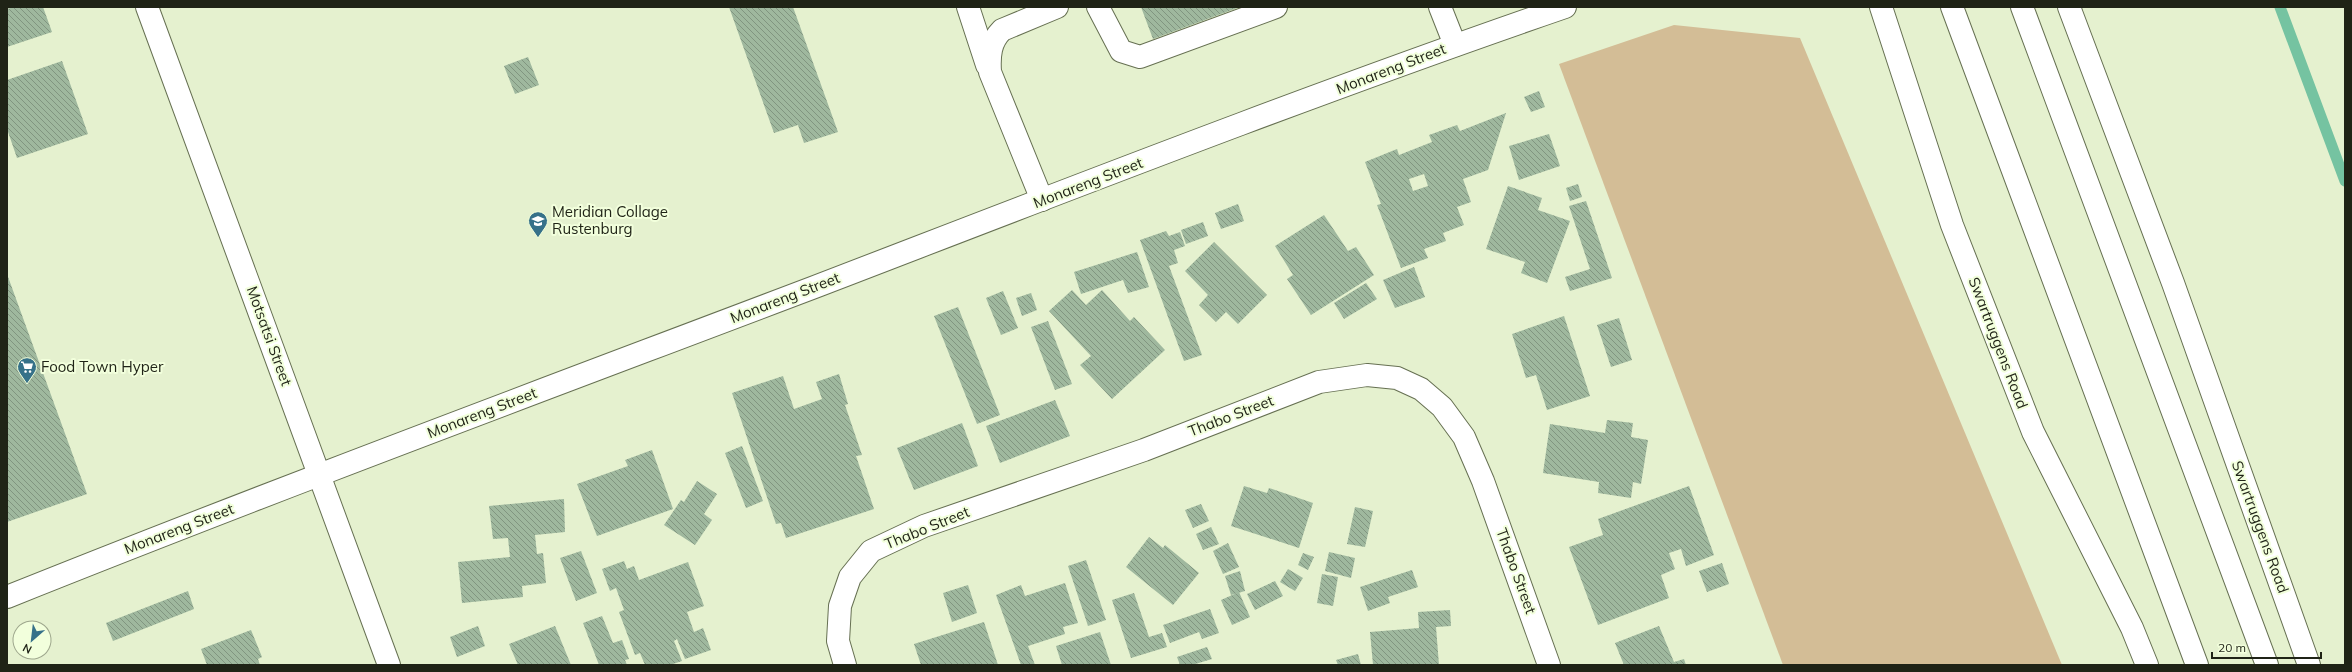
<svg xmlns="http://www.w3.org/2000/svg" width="2352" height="672" viewBox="0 0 2352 672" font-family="Mulish,sans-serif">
  <defs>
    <pattern id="building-back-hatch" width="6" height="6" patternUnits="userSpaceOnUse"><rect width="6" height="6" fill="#9fb89e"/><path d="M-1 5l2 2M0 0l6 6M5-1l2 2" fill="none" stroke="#819580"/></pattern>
  </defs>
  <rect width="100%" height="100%" fill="#e5f1cf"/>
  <path fill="#d3bd96" d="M1674,25l126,13 262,627h-279l-224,-601z"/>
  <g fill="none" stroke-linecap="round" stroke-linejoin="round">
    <path stroke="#75c3a1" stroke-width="11" d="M2280,7l65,174"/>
  </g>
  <g fill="url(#building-back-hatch)" fill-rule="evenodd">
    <path d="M13,7h30l9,25 -45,15v-38z"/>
    <path d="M729,7h64l45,125 -34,11 -6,-18 -24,8z"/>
    <path d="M1141,7h99l-87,32z"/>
    <path d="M528,57l11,28 -24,9 -11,-28z"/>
    <path d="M62,61l26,73 -71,24 -10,-29v-49z"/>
    <path d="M1539,91l6,16 -14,5 -7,-15z"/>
    <path d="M1506,113l-18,57 -25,9 8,23 -14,5 7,18 -21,8 3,8 -22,8 4,9 -27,10 -24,-63 4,-1 -16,-42 32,-13 2,6 33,-13 -3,-7 28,-10 3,6zM1424,174l4,12 -15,5 -4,-12z"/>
    <path d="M1549,134l11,32 -41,14 -10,-34z"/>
    <path d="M1578,184l4,13 -12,4 -4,-13z"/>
    <path d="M1508,186l34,12 -4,12 32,11 -23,62 -26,-10 4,-11 -39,-13z"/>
    <path d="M1586,201l26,77 -42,13 -5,-14 25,-8 -21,-63z"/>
    <path d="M1238,204l6,17 -23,8 -6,-16z"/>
    <path d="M1324,215l24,36 8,-4 18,28 -63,40 -24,-36 6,-4 -18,-29z"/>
    <path d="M1203,222l5,14 -22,8 -5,-14z"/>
    <path d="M1166,231l3,5 11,-4 5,14 -11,4 4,13 -9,3 33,89 -18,6 -44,-121z"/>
    <path d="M1214,242l53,53 -29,29 -12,-12 -10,10 -17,-17 9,-10 -23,-24z"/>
    <path d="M1137,252l12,35 -21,6 -5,-13 -42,14 -7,-22z"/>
    <path d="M1414,267l11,30 -30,11 -12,-28z"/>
    <path d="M7,274l80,220 -80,28z"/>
    <path d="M1366,283l11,16 -33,20 -10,-16z"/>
    <path d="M1072,290l14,15 16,-15 28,31 4,-4 31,33 -53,49 -32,-34 11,-9 -42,-45z"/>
    <path d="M1003,291l15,37 -17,7 -15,-37z"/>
    <path d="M1031,293l6,17 -15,6 -6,-18z"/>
    <path d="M958,307l42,108 -23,9 -43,-108z"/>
    <path d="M1564,316l26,80 -43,14 -11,-35 -10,3 -14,-44z"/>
    <path d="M1619,318l13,42 -21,7 -14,-42z"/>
    <path d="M1048,321l24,63 -17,6 -24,-63z"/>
    <path d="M839,374l9,30 -3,1 17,50 -6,1 18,53 -88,29 -5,-15 -5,1 -44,-131 51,-17 11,33 28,-10 -6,-17z"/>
    <path d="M1055,400l15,36 -70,27 -14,-37z"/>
    <path d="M1607,420l26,3 -2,14 17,3 -7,44 -8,-2 -2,16 -33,-5 1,-11 -56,-9 7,-49 55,9z"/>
    <path d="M962,423l16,43 -64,24 -17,-42z"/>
    <path d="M742,446l21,55 -17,7 -21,-55z"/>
    <path d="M652,450l21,59 -76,27 -20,-52 51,-18 -3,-6z"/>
    <path d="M697,481l20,13 -13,20 8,6 -17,25 -31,-20 17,-25 3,2z"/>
    <path d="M1244,486l23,7 2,-5 44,15 -14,45 -68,-22z"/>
    <path d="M1689,486l25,69 -28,11 -5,-17 -12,4 6,16 -14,6 8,23 -71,27 -29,-78 34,-12 -5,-16z"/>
    <path d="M564,499l1,33 -30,3 2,19 6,-1 3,30 -24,3 1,11 -61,6 -4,-41 52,-5 -2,-19 -15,1 -4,-33z"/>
    <path d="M1201,504l8,17 -16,7 -8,-18z"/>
    <path d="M1355,507l18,4 -8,36 -18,-3z"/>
    <path d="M1211,527l8,17 -16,6 -7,-16z"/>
    <path d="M1149,537l14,11 2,-3 34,28 -26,32 -47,-38z"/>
    <path d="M1228,543l11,24 -16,7 -10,-23z"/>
    <path d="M581,551l16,42 -21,8 -16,-43z"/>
    <path d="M1329,552l26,6 -4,20 -26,-7z"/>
    <path d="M1303,553l11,4 -6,13 -10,-5z"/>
    <path d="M1086,560l20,60 -18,6 -20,-60z"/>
    <path d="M624,561l3,8 7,-3 5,14 49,-18 16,44 -17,6 7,20 9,-4 8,22 -26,9 -8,-20 -3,2 8,20 -12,4h-25l-5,-12 -5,2 -16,-43 5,-2 -8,-22 -6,3 -8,-22z"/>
    <path d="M1722,563l7,21 -22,8 -8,-21z"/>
    <path d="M1288,569l15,9 -8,13 -15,-9z"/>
    <path d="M1412,570l6,17 -30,10 2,6 -22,8 -8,-24z"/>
    <path d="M1240,571l5,20 -14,4 -6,-19z"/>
    <path d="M1322,574l16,3 -5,29 -16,-3z"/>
    <path d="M1275,581l8,15 -28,14 -8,-16z"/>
    <path d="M1065,583l13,40 -15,4 2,7 -37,12 7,19h-14l-25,-70 25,-10 4,11z"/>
    <path d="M968,585l9,28 -25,9 -9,-29z"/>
    <path d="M188,591l6,18 -81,32 -7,-18z"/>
    <path d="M1239,592l11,25 -18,8 -11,-25z"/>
    <path d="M1134,593l15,44 13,-4 5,14 -36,11 -19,-58z"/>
    <path d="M1210,609l9,24 -17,6 -3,-7 -29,11 -7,-18z"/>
    <path d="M1450,610l1,16 -15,1 3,38h-66l-3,-33 49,-4 -1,-16z"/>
    <path d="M602,616l11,27 9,-3 7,19 -4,1 2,5h-28l-16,-42z"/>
    <path d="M984,622l14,43h-77l-7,-21z"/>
    <path d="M478,626l7,20 -28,11 -7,-20z"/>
    <path d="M555,626l16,39h-53l-9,-21z"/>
    <path d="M1659,626l15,36 10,-3 2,6h-62l-9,-22z"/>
    <path d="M251,630l11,27 -4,2 2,6h-53l-6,-16z"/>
    <path d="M1100,632l11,33h-49l-6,-19z"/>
    <path d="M1207,647l5,12 -20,6h-12l-3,-8z"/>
    <path d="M1358,654l3,11h-23l-2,-5z"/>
  </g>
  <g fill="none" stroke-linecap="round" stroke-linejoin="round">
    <g stroke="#667052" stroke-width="24">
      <g id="minor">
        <path d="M147,7l242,658"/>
        <path d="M968,7l19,58"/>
        <path d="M1098,7l23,44 19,6 136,-50"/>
        <path d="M1440,7l15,38"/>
        <path d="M1952,7l245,658"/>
        <path d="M2022,7l245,658"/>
        <path d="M1042,200l-52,-128c-1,-17 0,-30 12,-42l55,-23"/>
        <path d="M7,597c267,-107 536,-207 805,-309 250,-96 500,-194 753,-281"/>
        <path d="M845,665l-7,-24 2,-35 10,-29 21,-26 53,-25 220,-76 175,-68 48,-7 30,3 24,11 21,18 22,30 19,44 66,184"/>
      </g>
    </g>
    <g stroke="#667052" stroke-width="24">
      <g id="major">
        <path d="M1881,7l71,218 81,207 99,196 15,37"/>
        <path d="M2069,7l104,276 136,382"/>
      </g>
    </g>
    <use href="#minor" stroke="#fff" stroke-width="22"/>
    <use href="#major" stroke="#fff" stroke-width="22"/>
  </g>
  <defs>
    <g id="university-pin" transform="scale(1)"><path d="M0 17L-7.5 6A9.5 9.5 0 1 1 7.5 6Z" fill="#367189" stroke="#f2ffdc"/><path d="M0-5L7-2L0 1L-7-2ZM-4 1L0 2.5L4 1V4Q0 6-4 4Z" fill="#fff"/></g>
    <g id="supermarket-pin" transform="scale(1)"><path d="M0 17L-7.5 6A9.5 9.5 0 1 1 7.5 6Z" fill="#367189" stroke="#f2ffdc"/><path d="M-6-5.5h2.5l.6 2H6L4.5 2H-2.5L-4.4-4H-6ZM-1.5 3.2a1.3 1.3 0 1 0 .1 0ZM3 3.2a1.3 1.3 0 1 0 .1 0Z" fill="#fff"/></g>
  </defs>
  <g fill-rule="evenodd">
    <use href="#university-pin" x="538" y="221"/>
    <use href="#supermarket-pin" x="27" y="367"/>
  </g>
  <g text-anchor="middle" stroke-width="4" stroke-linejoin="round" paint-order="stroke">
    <g font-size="15" fill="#1f2316" stroke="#f2ffdc">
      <text transform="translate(1391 69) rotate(-21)" y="5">Monareng Street</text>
      <text transform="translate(1088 183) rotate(-21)" y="5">Monareng Street</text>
      <text transform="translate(785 298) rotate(-21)" y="5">Monareng Street</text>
      <text transform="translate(269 336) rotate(70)" y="5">Motsatsi Street</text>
      <text transform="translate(1998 343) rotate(69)" y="5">Swartruggens Road</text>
      <text transform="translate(482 413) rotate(-21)" y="5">Monareng Street</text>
      <text transform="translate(1231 416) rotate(-21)" y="5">Thabo Street</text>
      <text transform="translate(2260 527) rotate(70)" y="5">Swartruggens Road</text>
      <text transform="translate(927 528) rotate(-22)" y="5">Thabo Street</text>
      <text transform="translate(179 529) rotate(-21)" y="5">Monareng Street</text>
      <text transform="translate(1516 571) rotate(70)" y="5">Thabo Street</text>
    </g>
    <g font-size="15" fill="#1f2316" stroke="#f2ffdc" text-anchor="start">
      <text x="552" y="217">Meridian Collage<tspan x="552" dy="17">Rustenburg</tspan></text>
      <text x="41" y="372">Food Town Hyper</text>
    </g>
  </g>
  <rect width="2352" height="672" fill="none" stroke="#1f2316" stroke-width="16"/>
  <g transform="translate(32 640) rotate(208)"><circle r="19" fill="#f2ffdc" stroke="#9ea78d"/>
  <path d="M0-3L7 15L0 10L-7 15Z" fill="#367189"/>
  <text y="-6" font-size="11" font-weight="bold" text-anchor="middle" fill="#1f2316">N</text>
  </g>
  <path d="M2212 652v6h109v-6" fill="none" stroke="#1f2316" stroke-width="2"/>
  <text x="2218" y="652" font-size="12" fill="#1f2316" stroke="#f2ffdc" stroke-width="3" paint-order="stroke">20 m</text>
</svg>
